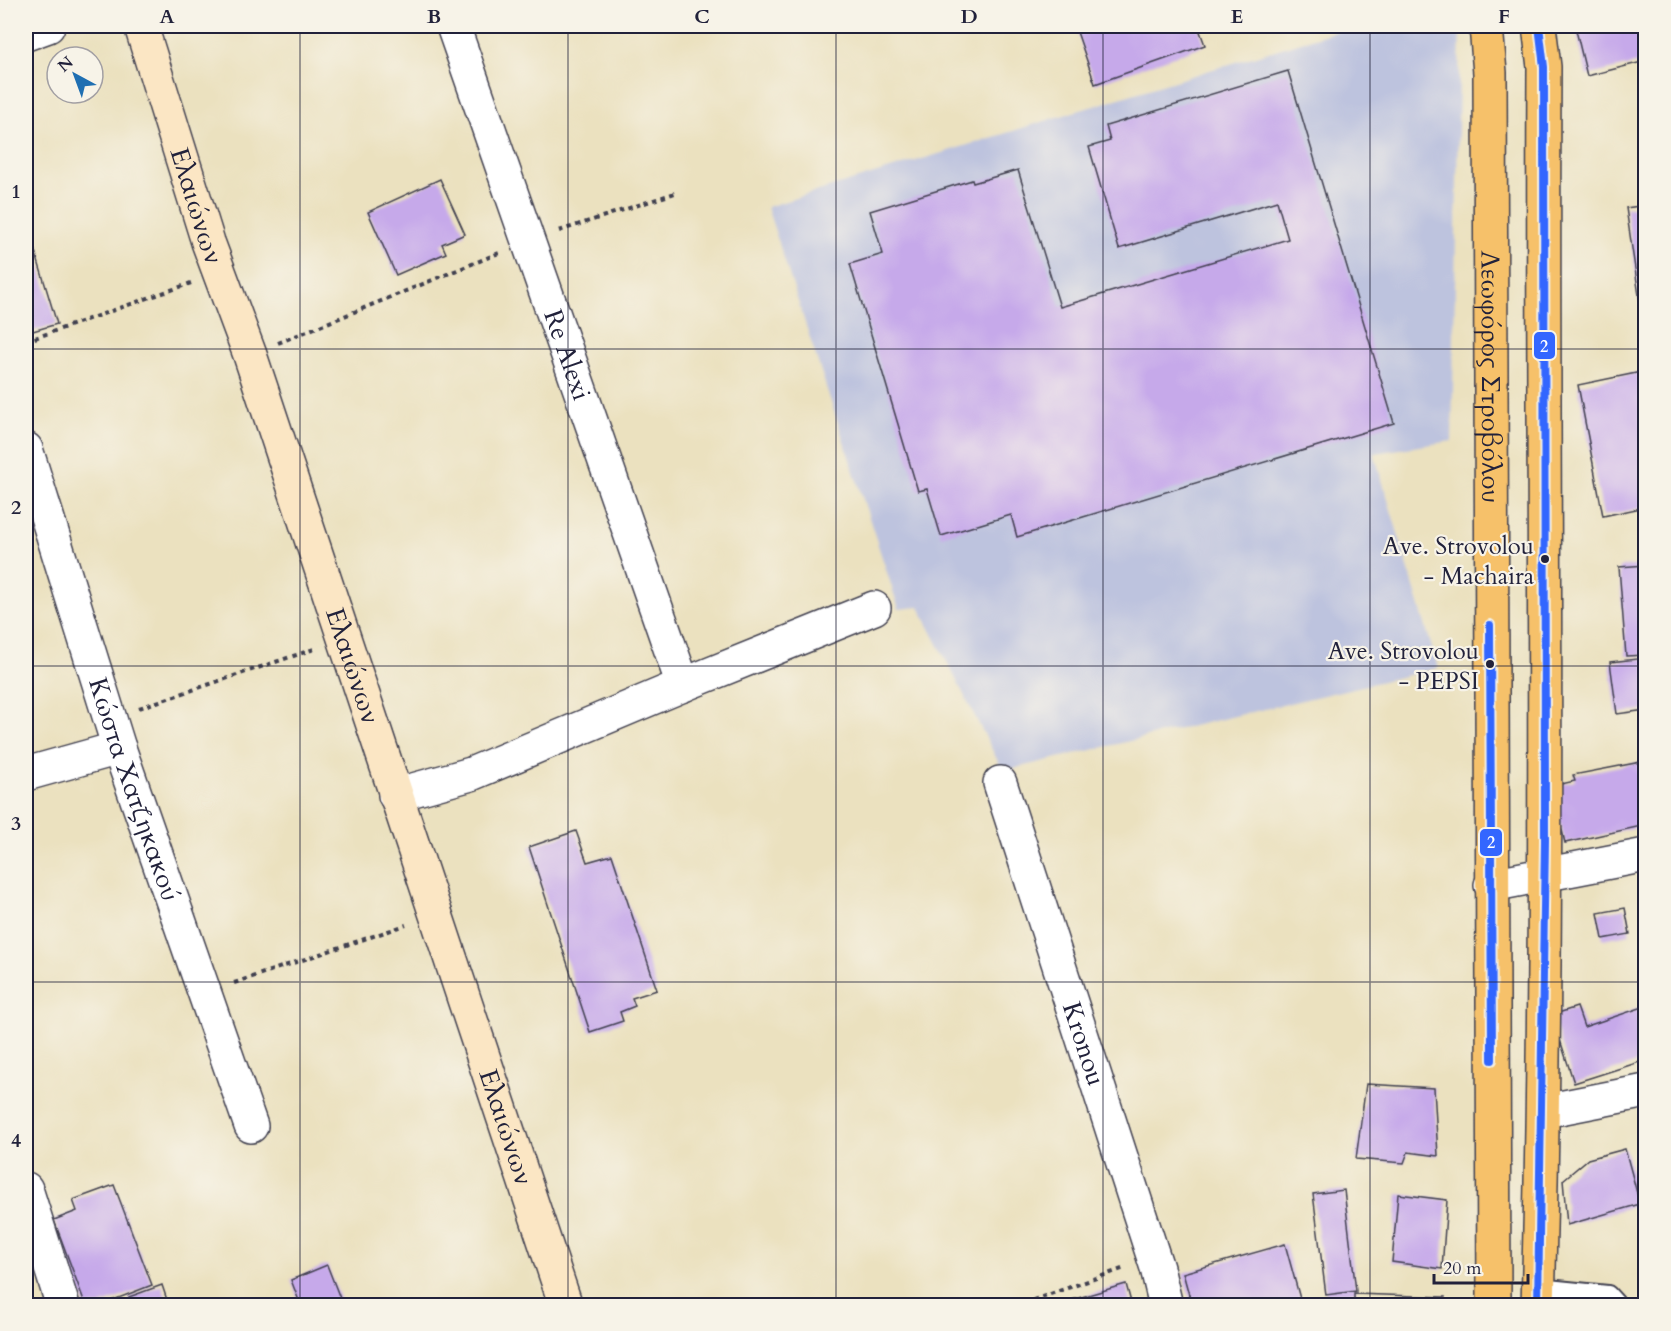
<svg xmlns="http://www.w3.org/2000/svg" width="1671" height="1331" viewBox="0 0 1671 1331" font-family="Cardo,serif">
  <rect width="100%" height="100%" fill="#f7f3e8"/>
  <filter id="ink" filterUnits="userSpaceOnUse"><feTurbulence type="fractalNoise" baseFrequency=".0167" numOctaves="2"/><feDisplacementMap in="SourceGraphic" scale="12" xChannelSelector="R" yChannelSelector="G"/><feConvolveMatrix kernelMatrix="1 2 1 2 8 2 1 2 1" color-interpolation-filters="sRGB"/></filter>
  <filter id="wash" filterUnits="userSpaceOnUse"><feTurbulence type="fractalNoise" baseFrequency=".008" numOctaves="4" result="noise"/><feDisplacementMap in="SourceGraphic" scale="24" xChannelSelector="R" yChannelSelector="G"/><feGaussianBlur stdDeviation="1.35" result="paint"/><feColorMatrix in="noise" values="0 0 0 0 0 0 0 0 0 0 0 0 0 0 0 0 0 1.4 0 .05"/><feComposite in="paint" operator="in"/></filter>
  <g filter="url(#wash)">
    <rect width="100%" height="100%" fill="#ebe1bf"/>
    <path fill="#bdc3de" d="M1353,26h107l-8,415 -78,12 64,215 -435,103 -84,-164 -20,2 -132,-402z"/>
    <g id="blocks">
      <g fill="#c6a9ea">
        <path d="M1075,26h123l7,19 -110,39z"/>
        <path d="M1575,26h71v35l-59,15z"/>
        <path d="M1288,71l106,352 -377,114 -6,-22 -70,21 -14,-47 -9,2 -68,-227 33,-10 -13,-43 102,-31 1,3 45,-13 42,137 228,-68 -11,-38 -158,48 -30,-102 21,-6 -4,-15z"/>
        <path d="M440,179l25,55 -23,10 4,9 -50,22 -28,-63z"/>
        <path d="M1646,205v124h-2l-18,-121z"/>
        <path d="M29,231l28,93 -31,9v-101z"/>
        <path d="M1646,371v136l-43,9 -25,-131z"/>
        <path d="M1646,565v90l-20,1 -7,-89z"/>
        <path d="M1646,658v52l-29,4 -7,-52z"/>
        <path d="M1646,761v64l-81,18 -13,-57 23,-5 -2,-6z"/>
        <path d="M576,831l11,31 25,-7 45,135 -25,8 3,8 -15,6 3,9 -33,11 -61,-185z"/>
        <path d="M1625,908l5,26 -27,5 -5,-26z"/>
        <path d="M1646,1006v54l-72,23 -22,-68 25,-8 7,20z"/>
        <path d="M1366,1084l68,4 4,68 -30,-4 -4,11 -48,-4z"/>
        <path d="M1625,1149l15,55 -73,21 -4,-45 25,-21z"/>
        <path d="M1646,1180v18h-1l-5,-16z"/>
        <path d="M114,1185l38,100 -54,21h-12l-32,-86 23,-9 -4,-11z"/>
        <path d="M1344,1190l12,101 -30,4 -13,-101z"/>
        <path d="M1398,1194l49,6 -5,69 -50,-7z"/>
        <path d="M1285,1244l17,62h-110l-9,-33z"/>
        <path d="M327,1265l16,41h-42l-10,-26z"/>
        <path d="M1126,1284l6,22h-78v-1z"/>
        <path d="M162,1285l7,21h-37l-3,-9z"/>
        <path d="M1354,1294l91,3v9h-91z"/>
      </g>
    </g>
  </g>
  <g filter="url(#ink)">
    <use href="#blocks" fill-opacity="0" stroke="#403f4f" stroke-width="1.5"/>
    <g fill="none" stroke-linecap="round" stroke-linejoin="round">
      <g stroke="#403f4f" stroke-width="20">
        <path id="service" d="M1538,1287l70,7 11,12"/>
      </g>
      <g stroke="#403f4f" stroke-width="36">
        <g id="minor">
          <path id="s1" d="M453,26l230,659"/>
          <path d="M26,34l22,-8"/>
          <path id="s2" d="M26,449l93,299 132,378"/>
          <path d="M26,774l93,-26"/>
          <path id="s3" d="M1000,783l157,485 9,38"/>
          <path d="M395,795l76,-21 212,-89 191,-77"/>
          <path d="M1544,1111l102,-20"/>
          <path d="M26,1189l37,117"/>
        </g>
      </g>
      <g stroke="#403f4f" stroke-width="36">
        <path id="tertiary" d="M1491,885l155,-30"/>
      </g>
      <g stroke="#403f4f" stroke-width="36">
        <g id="secondary">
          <path id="s4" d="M141,26l67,216 42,113 316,951"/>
        </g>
      </g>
      <g stroke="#403f4f" stroke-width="36">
        <g id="primary">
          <path id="s5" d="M1486,26l4,47 4,1233"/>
          <path d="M1538,1306c12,-413 4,-826 6,-1239l-5,-41"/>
        </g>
      </g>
      <g stroke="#403f4f" stroke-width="4" stroke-dasharray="4.5 4.5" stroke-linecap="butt">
        <path d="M559,231l116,-38"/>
        <path d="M26,341l165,-58"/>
        <path d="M278,343l221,-90"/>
        <path d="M139,708l175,-59"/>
        <path d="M234,983l172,-58"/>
        <path d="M1016,1306l109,-38"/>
      </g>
      <use href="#service" stroke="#fff" stroke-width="16"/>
      <use href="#minor" stroke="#fff" stroke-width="33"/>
      <use href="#tertiary" stroke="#fff" stroke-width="33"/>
      <use href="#secondary" stroke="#fbe6c4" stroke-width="33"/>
      <use href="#primary" stroke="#f6c16b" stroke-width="33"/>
      <g stroke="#f7f3e8" stroke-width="12">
        <g id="bus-1">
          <path d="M1490,625l2,435"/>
          <path d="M1538,1306l7,-465 -1,-774 -5,-41"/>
        </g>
      </g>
      <use href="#bus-1" stroke="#36f" stroke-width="8"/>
    </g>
  </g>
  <path fill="none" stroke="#22223b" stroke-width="1.5" stroke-opacity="0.55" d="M300,26v1280M568,26v1280M836,26v1280M1103,26v1280M1370,26v1280M26,349h1620M26,666h1620M26,982h1620"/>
  <g fill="#22223b" stroke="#f7f3e8" stroke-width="2">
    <circle cx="1545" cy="559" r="5"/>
    <circle cx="1490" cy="664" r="5"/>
  </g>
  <g text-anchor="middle" stroke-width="4.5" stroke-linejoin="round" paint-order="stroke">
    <g font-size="24" fill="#22223b" stroke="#f7f3e8" text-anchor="end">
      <text x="1534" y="554">Ave. Strovolou<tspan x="1534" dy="30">- Machaira</tspan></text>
      <text x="1479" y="659">Ave. Strovolou<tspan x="1479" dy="30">- PEPSI</tspan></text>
    </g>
    <g font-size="26" fill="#22223b" stroke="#f7f3e8">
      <text dy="9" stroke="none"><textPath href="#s4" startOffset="188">Ελαιώνων</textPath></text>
      <text dy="9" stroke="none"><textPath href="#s1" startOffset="348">Re Alexi</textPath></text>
      <text dy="9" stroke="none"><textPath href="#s5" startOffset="351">Λεωφόρος Στροβόλου</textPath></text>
      <text dy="9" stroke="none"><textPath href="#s4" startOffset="674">Ελαιώνων</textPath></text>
      <text dy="9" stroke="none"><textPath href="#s2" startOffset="357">Κώστα Χατζηκακού</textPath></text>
      <text dy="9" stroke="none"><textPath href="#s3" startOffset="274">Kronou</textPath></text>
      <text dy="9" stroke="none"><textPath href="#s4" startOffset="1160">Ελαιώνων</textPath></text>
    </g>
  </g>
  <g stroke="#f7f3e8" stroke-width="2">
    <rect x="1533" y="331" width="23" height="29" rx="6" fill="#36f"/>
    <rect x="1479" y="828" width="24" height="29" rx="6" fill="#36f"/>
  </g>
  <g font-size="16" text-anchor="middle" font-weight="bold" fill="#fff">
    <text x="1544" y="352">2</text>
    <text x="1491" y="848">2</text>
  </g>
  <rect width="1671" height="1331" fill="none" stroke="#f7f3e8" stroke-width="66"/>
  <g transform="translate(75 75) rotate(319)"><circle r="28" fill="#f7f3e8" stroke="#a29fa3" stroke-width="1.5"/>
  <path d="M0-4.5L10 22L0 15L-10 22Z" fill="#1f6fb2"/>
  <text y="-9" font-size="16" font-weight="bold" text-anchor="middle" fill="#22223b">N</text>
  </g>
  <path d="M1434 1274v9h94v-9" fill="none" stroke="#22223b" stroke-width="3"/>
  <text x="1443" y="1274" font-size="18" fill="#22223b" stroke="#f7f3e8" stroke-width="4.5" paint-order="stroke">20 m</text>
  <rect x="33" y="33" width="1605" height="1265" fill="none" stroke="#22223b" stroke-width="2"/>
  <g font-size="20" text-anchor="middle" font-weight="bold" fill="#22223b">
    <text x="167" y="23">A</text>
    <text x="434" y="23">B</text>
    <text x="702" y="23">C</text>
    <text x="969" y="23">D</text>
    <text x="1237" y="23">E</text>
    <text x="1504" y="23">F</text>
    <text x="16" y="198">1</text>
    <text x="16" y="514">2</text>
    <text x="16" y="830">3</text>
    <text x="16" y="1147">4</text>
  </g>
</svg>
